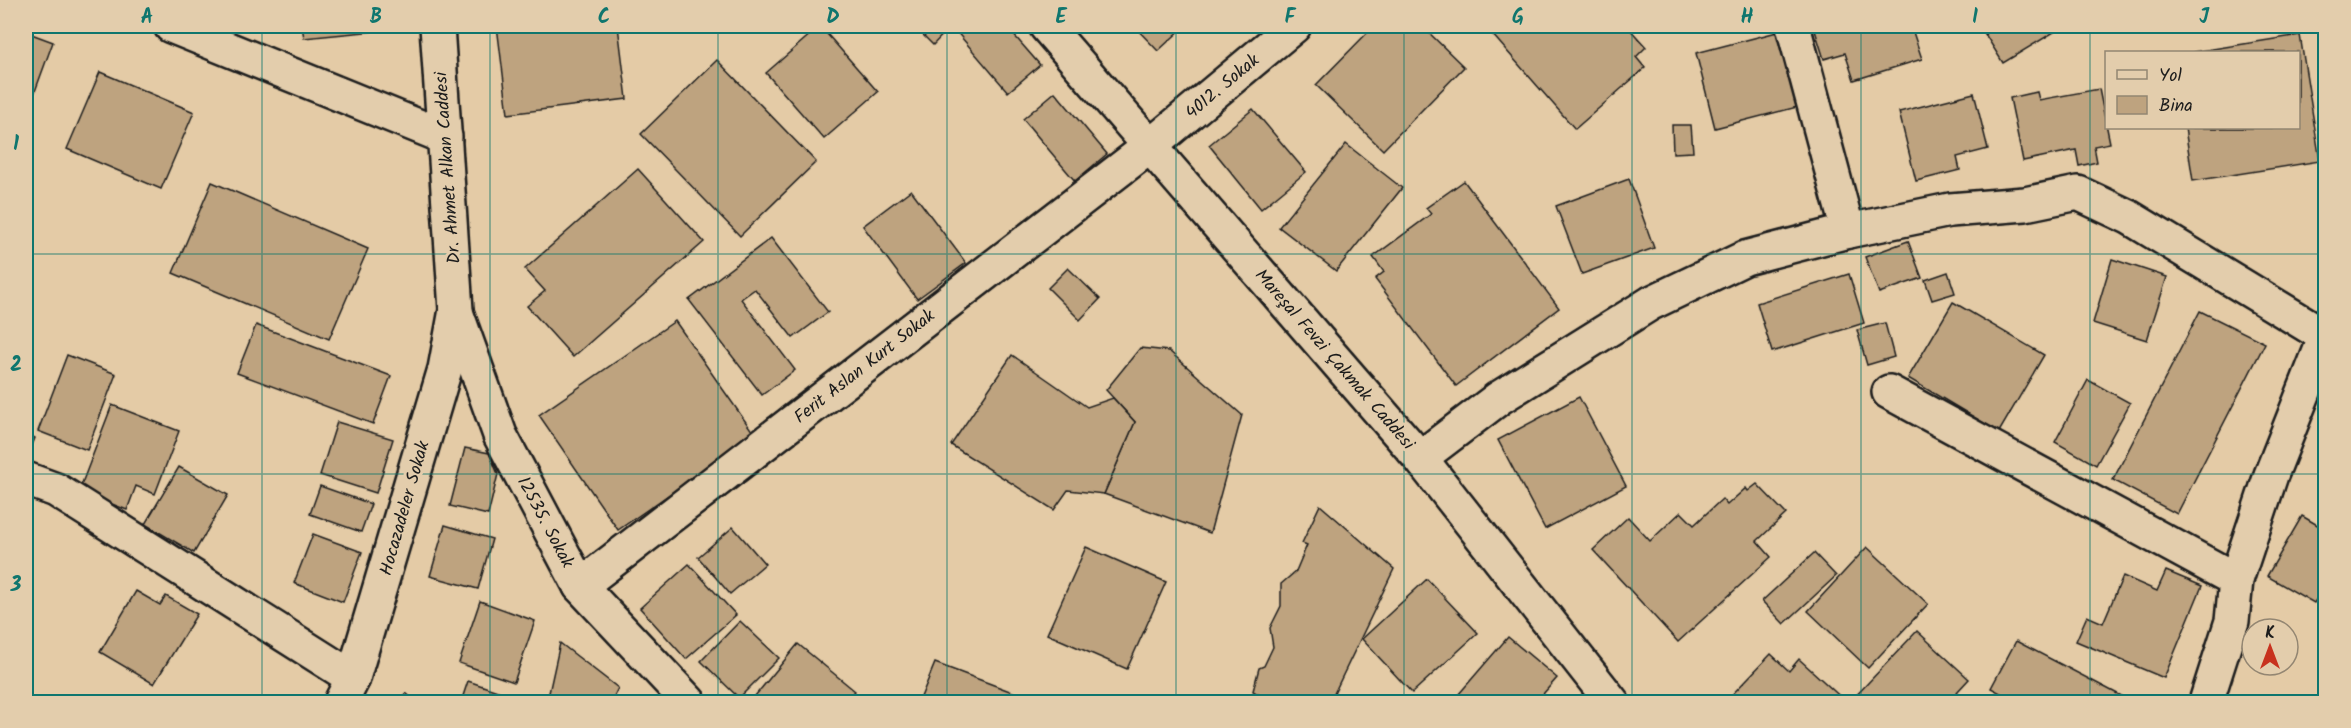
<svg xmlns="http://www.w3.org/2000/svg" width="2351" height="728" viewBox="0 0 2351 728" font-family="Kalam,sans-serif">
  <rect width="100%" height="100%" fill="#e4cba6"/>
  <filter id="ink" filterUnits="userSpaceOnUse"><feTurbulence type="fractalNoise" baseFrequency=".0167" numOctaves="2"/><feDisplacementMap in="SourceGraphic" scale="12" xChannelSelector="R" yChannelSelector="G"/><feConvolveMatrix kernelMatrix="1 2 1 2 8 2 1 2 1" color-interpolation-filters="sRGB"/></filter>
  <g filter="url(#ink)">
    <g fill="#bea37f" stroke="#1c1c1c" stroke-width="1.5">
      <path d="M302,26h83v4l-81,8z"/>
      <path d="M497,26h59v2l62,-2 9,73 -119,15z"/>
      <path d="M820,26l58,66 -54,47 -58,-66z"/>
      <path d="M914,26h37l-18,19z"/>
      <path d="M961,26h45l34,39 -32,27 -53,-62z"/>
      <path d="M1134,26h51l-27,25z"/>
      <path d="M1374,26h48l42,41 -81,83 -67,-65z"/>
      <path d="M1485,26h142l19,21 -10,10 9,11 -70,61z"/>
      <path d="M1819,26h92l11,33 -68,21 -9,-27 -21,6 -10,-32z"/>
      <path d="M1980,26h84l-61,37z"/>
      <path d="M1781,31l20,75 -86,22 -19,-75z"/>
      <path d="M26,32l27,10 -27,74z"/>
      <path d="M2300,35l20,126 -127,20 -8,-53h113v-76h-104z"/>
      <path d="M717,60l99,102 -76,74 -99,-102z"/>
      <path d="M100,72l94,40 -33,77 -94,-40z"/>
      <path d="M2099,89l11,54 -16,3 3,16 -18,4 -3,-16 -53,11 -13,-63 27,-6 2,8z"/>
      <path d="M1055,92l52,62 -32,27 -52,-62z"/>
      <path d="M1974,93l14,56 -31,8 3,13 -44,11 -17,-69z"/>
      <path d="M1253,109l53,63 -45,37 -52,-64z"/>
      <path d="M1672,125h19l2,27 -20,1z"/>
      <path d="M1346,144l56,44 -66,83 -57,-44z"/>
      <path d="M638,169l66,73 -131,115 -46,-51 18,-15 -20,-22z"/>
      <path d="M1629,179l25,69 -72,26 -26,-68z"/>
      <path d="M1464,181l95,127 -103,78 -81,-107 9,-7 -11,-15 58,-43 -5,-6z"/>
      <path d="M212,182l156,67 -39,90 -156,-66z"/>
      <path d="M911,190l55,73 -49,36 -54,-73z"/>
      <path d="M771,238l57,74 -35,26 -38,-49 -14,10 54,71 -33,25 -73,-95z"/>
      <path d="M1908,241l14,37 -43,15 -14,-36z"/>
      <path d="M2112,259l55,18 -20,63 -54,-17z"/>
      <path d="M1068,268l32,31 -20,21 -32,-32z"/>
      <path d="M1948,272l7,21 -23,7 -7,-20z"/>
      <path d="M1849,274l15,49 -92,29 -15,-49z"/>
      <path d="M1953,302l91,53 -45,77 -91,-54z"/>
      <path d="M2200,311l65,32 -88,171 -64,-34z"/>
      <path d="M675,321l80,114 -137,95 -79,-115z"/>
      <path d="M1885,323l9,34 -27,8 -10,-35z"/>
      <path d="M256,325l135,51 -18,48 -136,-51z"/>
      <path d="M1140,348l29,3 73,64 -32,118 -106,-39 31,-72 -29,-32z"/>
      <path d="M67,355l49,19 -29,76 -49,-19z"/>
      <path d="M1012,355l75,52 26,-9 22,24 -31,72 -36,-4 -14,20 -103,-65z"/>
      <path d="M2088,380l42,23 -34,62 -41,-23z"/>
      <path d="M1579,397l47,89 -81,43 -47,-89z"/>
      <path d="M112,405l67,26 -24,63 -19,-8 -9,24 -48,-19z"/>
      <path d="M337,422l56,17 -17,54 -56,-18z"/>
      <path d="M26,433l9,5 -9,22z"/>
      <path d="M465,448l24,5 9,21 -10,41 -38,-9z"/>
      <path d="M179,467l49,28 -34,58 -49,-29z"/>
      <path d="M1757,484l29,30 -29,27 14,16 -93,85 -85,-92 35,-33 22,24 31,-29 13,13 28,-26 5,6 19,-17 2,3z"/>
      <path d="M320,486l51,18 -10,28 -51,-18z"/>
      <path d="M1320,505l74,64 -64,133h-79l7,-8 -5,-3 6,-23 5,-2 9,-19 -3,-19 11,-22v-22l15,-13 11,-26 -5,-2z"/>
      <path d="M2302,516l24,14v54l-12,19 -47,-27z"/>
      <path d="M445,525l47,14 -14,50 -48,-13z"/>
      <path d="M733,527l32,37 -35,30 -32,-37z"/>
      <path d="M313,534l49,18 -19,50 -49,-19z"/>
      <path d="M1086,547l80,35 -39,87 -80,-35z"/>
      <path d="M1867,547l61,57 -60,64 -60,-57z"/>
      <path d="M1814,553l22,23 -52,48 -22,-23z"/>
      <path d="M689,564l47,51 -50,44 -46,-51z"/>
      <path d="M2166,571l36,15 -38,92 -88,-37 11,-25 16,7 20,-47 34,15z"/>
      <path d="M1427,579l51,54 -66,60 -50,-54z"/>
      <path d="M136,591l24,14 6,-9 31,18 -43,70 -54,-32z"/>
      <path d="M480,601l55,20 -21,61 -55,-19z"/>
      <path d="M740,621l39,37 -40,40 -38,-37z"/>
      <path d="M1917,631l52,48 -12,13 11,10h-118z"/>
      <path d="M1508,637l49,41 -21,24h-84z"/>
      <path d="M2016,641l117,61h-116l-26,-14z"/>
      <path d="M560,643l58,45 -7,14h-64z"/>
      <path d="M798,644l57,47 -10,11h-95z"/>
      <path d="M1771,654l18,17 10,-12 47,43h-121z"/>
      <path d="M935,663l80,30 -4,9h-92z"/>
      <path d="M468,681l50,17 -2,4h-55z"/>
      <path d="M406,693l10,9h-20z"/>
    </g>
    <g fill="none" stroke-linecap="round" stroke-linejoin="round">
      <g stroke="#1c1c1c" stroke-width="38">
        <g id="minor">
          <path d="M171,26l274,111"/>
          <path d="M1046,26l374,432 192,244"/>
          <path d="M1793,26l55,205"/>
          <path d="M456,312l44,123 80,151 109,116"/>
          <path d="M1889,392l347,188"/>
          <path d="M1420,458l79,-60 152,-95 94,-45 103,-27 102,-21 75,-6 53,-11 51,24 196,119"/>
          <path d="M26,479l30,11 297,188"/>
          <path d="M580,586l569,-439 145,-121"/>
          <path d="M341,702l12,-24 92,-309 11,-59 -19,-284"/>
          <path d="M2206,702l26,-81 4,-41 35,-105 55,-139"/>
        </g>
      </g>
      <use href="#minor" stroke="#e3cdac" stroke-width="33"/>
    </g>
  </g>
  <path fill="none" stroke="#0f766e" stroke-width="1.5" stroke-opacity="0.55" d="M262,26v676M490,26v676M718,26v676M947,26v676M1176,26v676M1404,26v676M1632,26v676M1861,26v676M2090,26v676M26,254h2300M26,474h2300"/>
  <g text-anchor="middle" stroke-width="6" stroke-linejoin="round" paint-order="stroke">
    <g font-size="18" fill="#1c1c1c" stroke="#e3cdac">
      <text transform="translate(1222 86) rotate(-40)" y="6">4012. Sokak</text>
      <text transform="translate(447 168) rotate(-94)" y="6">Dr. Ahmet Alkan Caddesi</text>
      <text transform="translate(1335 359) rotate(49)" y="6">Mareşal Fevzi Çakmak Caddesi</text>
      <text transform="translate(864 366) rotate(-38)" y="6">Ferit Aslan Kurt Sokak</text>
      <text transform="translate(404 508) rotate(-74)" y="6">Hocazadeler Sokak</text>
      <text transform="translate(546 522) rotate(62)" y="6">12535. Sokak</text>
    </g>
  </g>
  <rect width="2351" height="728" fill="none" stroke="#e3cdac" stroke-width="66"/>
  <rect x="2105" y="51" width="195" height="78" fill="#e3cdac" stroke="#938672" stroke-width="1.5"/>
  <rect x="2117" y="70" width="30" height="9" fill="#e3cdac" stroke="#938672" stroke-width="1.5"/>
  <text x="2159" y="81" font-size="18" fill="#1c1c1c">Yol</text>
  <rect x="2117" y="96" width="30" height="18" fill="#bea37f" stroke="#938672" stroke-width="1.5"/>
  <text x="2159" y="111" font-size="18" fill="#1c1c1c">Bina</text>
  <g transform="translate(2270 647)"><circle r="28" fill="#e3cdac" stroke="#938672" stroke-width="1.5"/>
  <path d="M0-4.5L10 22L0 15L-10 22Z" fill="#c8321e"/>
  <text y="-9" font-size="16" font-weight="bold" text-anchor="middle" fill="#1c1c1c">K</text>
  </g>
  <rect x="33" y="33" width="2285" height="662" fill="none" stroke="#0f766e" stroke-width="2"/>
  <g font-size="20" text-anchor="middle" font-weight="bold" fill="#0f766e">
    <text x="147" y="23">A</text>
    <text x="376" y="23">B</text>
    <text x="604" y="23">C</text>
    <text x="833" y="23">D</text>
    <text x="1061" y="23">E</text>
    <text x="1290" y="23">F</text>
    <text x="1518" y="23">G</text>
    <text x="1747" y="23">H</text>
    <text x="1975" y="23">I</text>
    <text x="2204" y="23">J</text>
    <text x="16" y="150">1</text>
    <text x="16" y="371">2</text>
    <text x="16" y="591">3</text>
  </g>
</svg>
